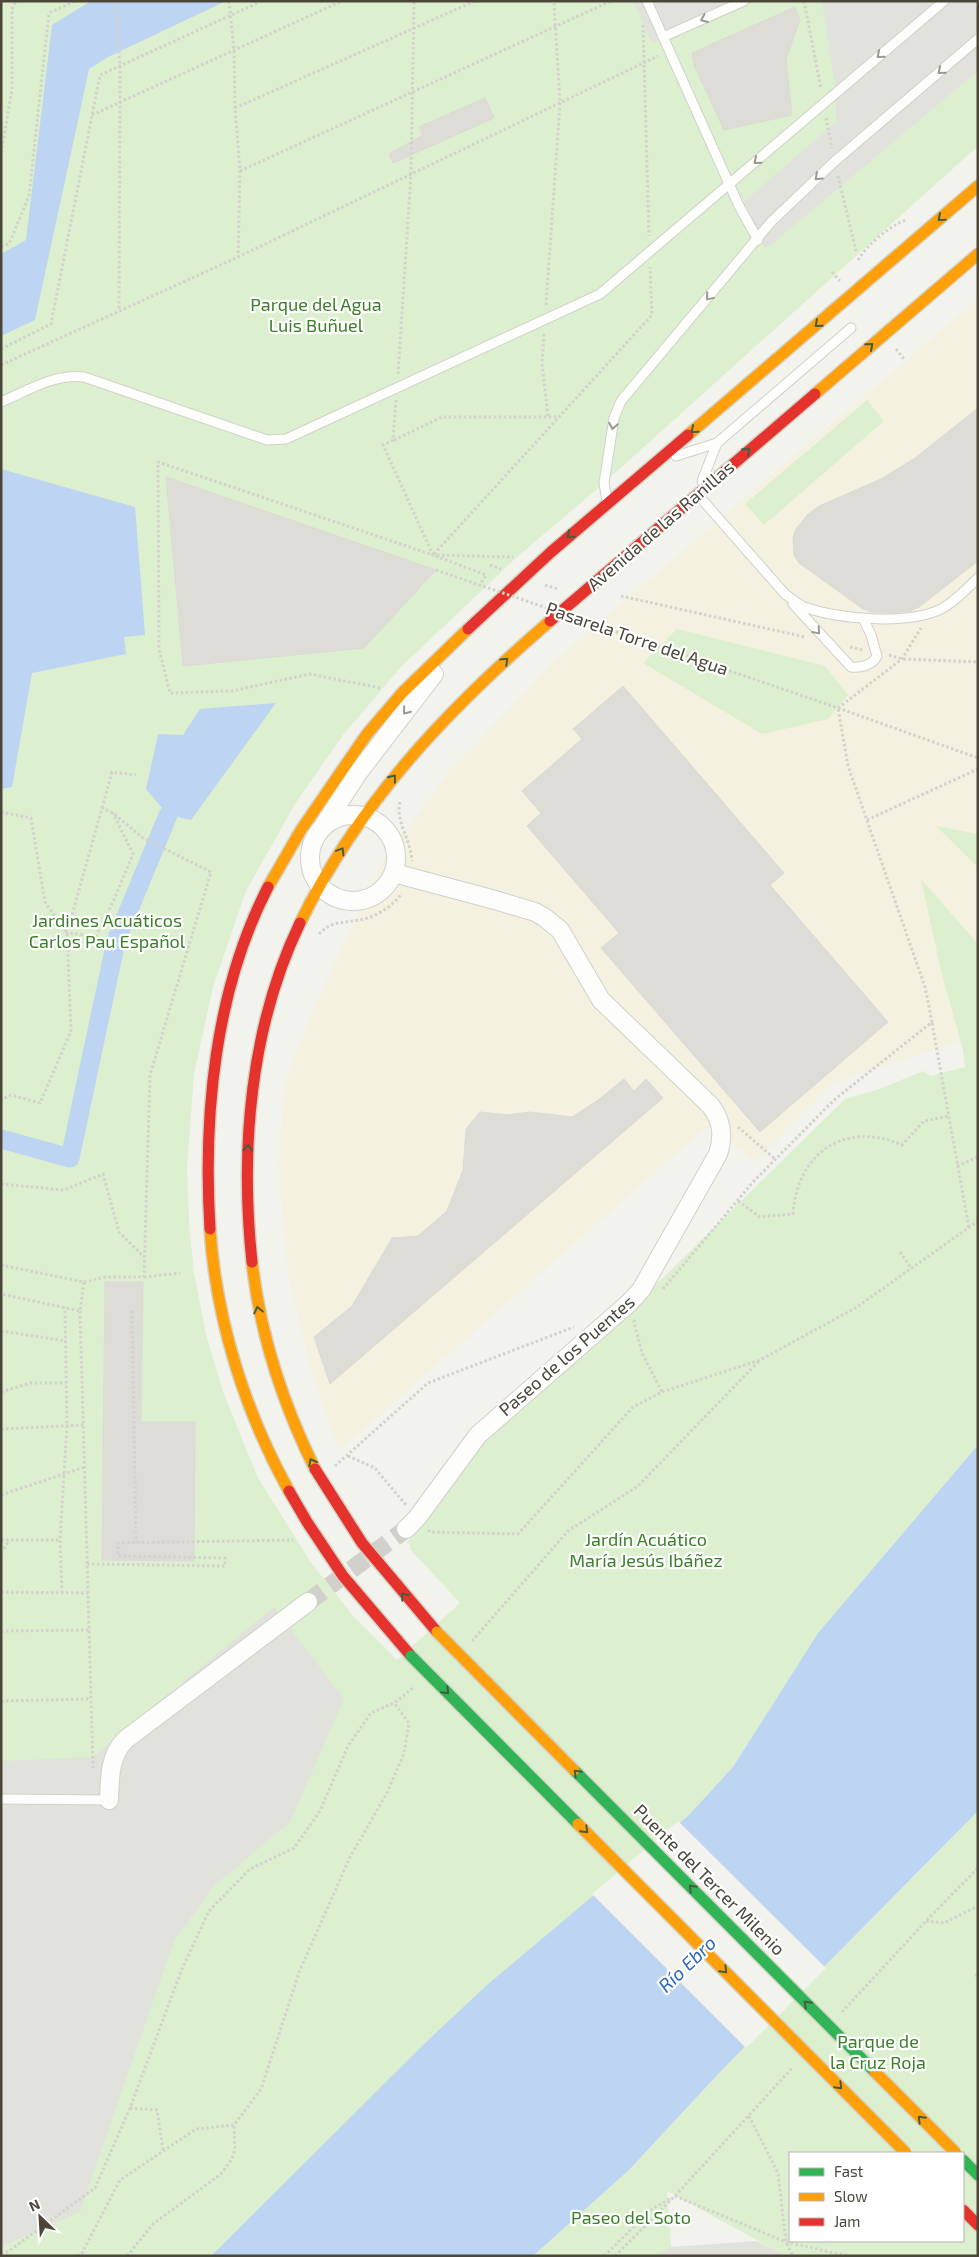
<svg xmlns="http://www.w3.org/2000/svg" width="979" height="2257" viewBox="0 0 979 2257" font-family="'Exo 2',sans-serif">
  <rect width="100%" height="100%" fill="#f3f3ee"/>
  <path fill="#f5f1e1" d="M978,299v737l-144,46 -78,80 -48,-36 -369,325 -27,-75 -25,-107 -9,-105 7,-81 29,-77 69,-145 67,-91 105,-110z"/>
  <g fill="#dcefce" fill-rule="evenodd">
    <path d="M1,1h977v145l-374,337 -87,74 -116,110 -58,68 -48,69 -49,87 -33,96 -19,87 -7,94 2,54 5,51 12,61 17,58 35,86 54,86 41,52 44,44 63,-57 -51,-55 2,-2 -4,-4 74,-98 134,-119 230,-226 32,-9 46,-19 7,5 35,-9 -2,-17 -21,-75 -21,-96 57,65v501l-160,188 -85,134 -45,49 -200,168 -61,57 -216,215h-210z"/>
    <path d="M867,400l17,21 -120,104 -19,-21z"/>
    <path d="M677,629l148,37 23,29 -20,24 -66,15 -119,-71z"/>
    <path d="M936,826l42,8v33z"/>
    <path d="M978,1811v445h-192l-119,-65 4,56 -14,9h-124l96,-86 92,-99zM790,2153h173v88h-173z"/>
  </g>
  <g fill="#e2e2dc">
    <path d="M633,1h111l-92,42z"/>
    <path d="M822,1h156v70l-212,178 -8,-9 -19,-34 97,-84v-30z"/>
    <path d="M274,1607l70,92 -54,123 -76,64 -40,55 -94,271 -79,35v-486l91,-4z"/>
    <path d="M757,2241l29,15h-129l14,-9z"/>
  </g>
  <g fill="#bdd4f2">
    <path d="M91,1h135l-118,56 -19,12 -54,251 -34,16v-82l25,-14 26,-215z"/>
    <path d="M1,469l134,38 10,128 -21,2 2,17 -94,19 -20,114 -11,2z"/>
    <path d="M276,703l-85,117 -23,-5 -22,-26 12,-55 25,1 17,-26z"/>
    <path d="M978,1445v366l-257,260 -92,99 -96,86h-322l216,-215 61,-57 200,-168 45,-49 85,-134z"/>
  </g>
  <path fill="#f3f3ee" d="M678,1821l148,147 -80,80 -154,-154z"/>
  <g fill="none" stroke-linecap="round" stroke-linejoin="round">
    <path stroke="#bdd4f2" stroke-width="19" d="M1,1139l69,19 46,-217 52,-126"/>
  </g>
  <g fill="#dddcd6" stroke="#dcdad3">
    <path d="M795,7l5,13 -14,39 6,56 -68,15 -30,-65 -2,-12z"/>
    <path d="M485,98l9,20 -101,45 -4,-9 34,-19 -4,-8z"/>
    <path d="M978,408v153l-59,46 -9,4 -20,2 -20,-1 -7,-3 -64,-46 -5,-8 -1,-18 3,-8 12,-15 11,-8 62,-27 34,-21z"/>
    <path d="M166,477l270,93 -72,78 -181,18z"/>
    <path d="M623,686l161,187 -14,12 118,137 -128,110 -159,-184 18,-15 -92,-107 14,-13 -19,-22 60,-52 -9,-10z"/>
    <path d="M624,1079l10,12 12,-12 17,19 -333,286 -16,-47 38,-31 40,-68 26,-2 29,-25 16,-41 3,-41 14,-17 27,3 23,-3 42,5 25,-16z"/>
    <path d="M105,1282h38l-2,140h54l-1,139 -92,-1z"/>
  </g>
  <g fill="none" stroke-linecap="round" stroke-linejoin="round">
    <path stroke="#d1d0ca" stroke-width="18" stroke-dasharray="18 9" stroke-linecap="butt" d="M308,1602l98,-73"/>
    <g stroke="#d1d1cb" stroke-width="11">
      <g id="lane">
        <path d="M647,1l92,205 19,34"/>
        <path d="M663,37l81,-36"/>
        <path d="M1,402c26,-11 54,-29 83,-25l183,63 19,-1 314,-145 344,-293"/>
        <path d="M676,456l41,-13 134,-115"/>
        <path d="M702,481l15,-38"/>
        <path d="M698,495l87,99c6,4 12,10 19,13 34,12 101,18 135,3 15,-7 27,-21 39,-32"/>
        <path d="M607,501l-3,-18 10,-65 7,-17 150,-179 63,-60 144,-123"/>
        <path d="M793,604l58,63c10,1 22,-2 26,-11l-6,-21 -8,-17"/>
        <path d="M1,1799l108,1"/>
      </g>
    </g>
    <g stroke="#d1d1cb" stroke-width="20">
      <g id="street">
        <circle cx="353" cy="858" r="43"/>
        <path d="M324,825l34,-52 76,-99"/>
        <path d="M394,873l101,27 40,12 9,5 16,13 41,70 110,106c11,15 13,30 7,48l-77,136 -12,13 -151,132 -61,83 -11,11"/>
        <path d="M109,1800c1,-22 0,-43 16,-60l183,-138"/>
      </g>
    </g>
    <g stroke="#d3d2c5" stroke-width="14">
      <path id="fast" d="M963,2160l15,15"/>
    </g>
    <g stroke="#d3d2c5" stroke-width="14">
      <g id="slow">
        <path d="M815,394l163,-140"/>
        <path d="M688,435l290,-249"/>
        <path d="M268,887l33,-57 66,-96 35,-41 66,-64"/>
        <path d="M300,923c60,-122 148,-214 250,-302"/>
        <path d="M210,1229c6,91 35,183 79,262"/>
        <path d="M252,1262c8,72 31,142 63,207"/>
      </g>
    </g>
    <g stroke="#d3d2c5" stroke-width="14">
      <g id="jam">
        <path d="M550,621l265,-227"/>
        <path d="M468,629l83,-77 137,-117"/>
        <path d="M210,1229c-7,-115 5,-239 58,-342"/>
        <path d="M252,1262c-12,-113 -2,-235 48,-339"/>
        <path d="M315,1469l47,74 75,89"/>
        <path d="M289,1491l18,31 36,54 68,80"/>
        <path d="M963,2210l15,15"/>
      </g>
    </g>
    <g stroke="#d3d2cc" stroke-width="3" stroke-dasharray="2.5 2.5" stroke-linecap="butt">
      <path d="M116,1l4,66 -1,243"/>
      <path d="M229,1l5,50 1,57 5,63 -2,86"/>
      <path d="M804,1l17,88"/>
      <path d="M643,25l6,211"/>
      <path d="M235,108l240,-107"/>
      <path d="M92,115l250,-114"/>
      <path d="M826,118l6,30"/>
      <path d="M1,153l11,-63v-81l4,-8"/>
      <path d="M240,171l371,-170"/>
      <path d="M838,176l18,75"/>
      <path d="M1,246l8,-2 20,-48 20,-183 26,-12"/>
      <path d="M858,260c9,-15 31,-34 48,-40"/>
      <path d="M832,272l8,9"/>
      <path d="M546,305l14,-202 -6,-102"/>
      <path d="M544,334l-2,29 6,54"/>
      <path d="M1,349l50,-25 49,-249 162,-74"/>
      <path d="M896,349l8,10"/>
      <path d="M1,365l237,-108 420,-201"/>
      <path d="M398,374l13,-199 3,-174"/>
      <path d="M396,400l-3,40 -10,5 50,110 53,20 -6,10"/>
      <path d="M394,440l48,-23h114"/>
      <path d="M434,554l218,-239 -2,-48"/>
      <path d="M490,565l11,4"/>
      <path d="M545,585l13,4"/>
      <path d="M621,596l184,41"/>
      <path d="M850,647l13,3"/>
      <path d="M889,655l13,4 76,3"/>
      <path d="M380,688l-70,-14 -78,17 -62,2 -11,-44 -1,-187 275,93 80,2"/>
      <path d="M838,708l64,-49 19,-31"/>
      <path d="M838,708l140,50"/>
      <path d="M400,802c-5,20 11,37 12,59"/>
      <path d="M102,808l10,-36 24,3"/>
      <path d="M1,812l30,6 14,84 22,31 4,98 -31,72 -29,-8 -10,5"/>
      <path d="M867,820l111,-51"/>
      <path d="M319,934c12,-13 24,-11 40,-14 17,-3 33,-13 43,-27"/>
      <path d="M932,1023l37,205"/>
      <path d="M738,1127l37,32"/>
      <path d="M957,1166l21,-9"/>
      <path d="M1,1184l63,6 39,-16 16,58 25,25"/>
      <path d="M738,1201l22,16 33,-3c4,-61 52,-94 109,-69l22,-24 25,-5"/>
      <path d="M900,1252l11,16"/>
      <path d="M1,1265l83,17 -4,29 -79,-17"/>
      <path d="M144,1277l36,-4"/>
      <path d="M84,1282l21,-5h39l6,-202 61,-203 -68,-34 -30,-25 -11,-5 -35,125 29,3 17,-34 20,-48 -20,-41"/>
      <path d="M663,1289l90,-107 81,-82 98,-78 -7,-35 -77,-221 -10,-58"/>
      <path d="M80,1311l13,457"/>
      <path d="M132,1311l4,232"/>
      <path d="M635,1320l-1,2 8,31 20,39"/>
      <path d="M1,1331l65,10"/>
      <path d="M1,1392l29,-9h36"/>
      <path d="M1,1429l83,-4"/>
      <path d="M348,1456l27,12 31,37"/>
      <path d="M335,1466l93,-83 146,-56"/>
      <path d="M1,1495l84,-28"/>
      <path d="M428,1530l2,2 88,2 115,-127 29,-15 98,-32 97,-53 121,-86"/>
      <path d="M1,1540h59"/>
      <path d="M1,1553l8,-12"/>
      <path d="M87,1564l138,2v-8l-107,-2v-13l175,-3"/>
      <path d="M1,1592l87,1"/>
      <path d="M62,1593l-2,-53 7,-114 -2,-119"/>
      <path d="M1,1631l88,-1"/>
      <path d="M472,1641l96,-110 70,-45 122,-126"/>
      <path d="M1,1701l90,-2"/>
      <path d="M926,1921l18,2 34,-17"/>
      <path d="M975,1976l3,-2"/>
      <path d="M842,2012l84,-91 52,-53"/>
      <path d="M130,2108l27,2 6,40"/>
      <path d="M749,2116l29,57 8,69 7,14"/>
      <path d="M675,2196l111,46 62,14"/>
      <path d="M2,2256l93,-68 35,-80 52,-139 27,-58 41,-42 44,-21 26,-37 28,-65 23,-33 23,-10 20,-16"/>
      <path d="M77,2256l5,-3 38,-73 76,-51 38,-4 27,-36 39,-119 50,-113 37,-64 17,-40 5,-30 -15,-20"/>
      <path d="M127,2256l26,-32 68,-50 11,-15 3,-10 -1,-24"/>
      <path d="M604,2256l48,-47 18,-10"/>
      <path d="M615,2256l60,-60 118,-129"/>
    </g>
    <use href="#lane" stroke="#fdfdfc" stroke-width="9"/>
    <use href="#street" stroke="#fdfdfc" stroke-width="18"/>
    <use href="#fast" stroke="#30b455" stroke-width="11"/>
    <use href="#slow" stroke="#ff9f0a" stroke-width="11"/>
    <use href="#jam" stroke="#e5322d" stroke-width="11"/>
    <g stroke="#d3d2c5" stroke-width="14" stroke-linecap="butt">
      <g id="fast-bridge">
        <path d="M411,1656l167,168"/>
        <path d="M574,1770l301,302"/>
      </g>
    </g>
    <g stroke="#d3d2c5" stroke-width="14" stroke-linecap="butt">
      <g id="slow-bridge">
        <path d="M437,1632l137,138"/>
        <path d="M578,1824l328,329"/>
        <path d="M875,2072l81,81"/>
      </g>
    </g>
    <path stroke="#d3d2cc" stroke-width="3" stroke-dasharray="2.5 2.5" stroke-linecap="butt" d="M436,570l402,138"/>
    <use href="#fast-bridge" stroke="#30b455" stroke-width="11"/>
    <use href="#slow-bridge" stroke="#ff9f0a" stroke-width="11"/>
  </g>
  <defs><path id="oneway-chevron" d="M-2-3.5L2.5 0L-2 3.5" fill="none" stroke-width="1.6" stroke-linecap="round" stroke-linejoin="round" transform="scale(1.25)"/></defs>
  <g stroke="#9b9890">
    <use href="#oneway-chevron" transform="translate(704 19) rotate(156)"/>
    <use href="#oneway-chevron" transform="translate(880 55) rotate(140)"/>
    <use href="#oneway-chevron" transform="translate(941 71) rotate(139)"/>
    <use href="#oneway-chevron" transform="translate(757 161) rotate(139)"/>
    <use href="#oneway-chevron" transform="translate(818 177) rotate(137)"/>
    <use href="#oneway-chevron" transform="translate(709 297) rotate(130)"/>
    <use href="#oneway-chevron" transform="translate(613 426) rotate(100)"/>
    <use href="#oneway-chevron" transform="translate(817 631) rotate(49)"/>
    <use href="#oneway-chevron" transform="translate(406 711) rotate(128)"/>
  </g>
  <g stroke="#465c3e">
    <use href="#oneway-chevron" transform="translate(941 218) rotate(139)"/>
    <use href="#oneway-chevron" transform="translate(818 324) rotate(139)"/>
    <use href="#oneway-chevron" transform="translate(870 346) rotate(-41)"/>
    <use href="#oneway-chevron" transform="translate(694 430) rotate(140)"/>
    <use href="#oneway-chevron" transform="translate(747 451) rotate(-41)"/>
    <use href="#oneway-chevron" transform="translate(570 535) rotate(140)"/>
    <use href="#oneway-chevron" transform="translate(505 661) rotate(-44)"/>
    <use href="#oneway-chevron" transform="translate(393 778) rotate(-52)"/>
    <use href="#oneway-chevron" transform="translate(341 851) rotate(-59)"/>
    <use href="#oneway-chevron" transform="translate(248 1148) rotate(-86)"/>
    <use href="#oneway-chevron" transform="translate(258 1310) rotate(-102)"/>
    <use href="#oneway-chevron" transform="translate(312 1462) rotate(-118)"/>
    <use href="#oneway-chevron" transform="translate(404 1596) rotate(-132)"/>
    <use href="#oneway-chevron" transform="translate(446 1691) rotate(45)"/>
    <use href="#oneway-chevron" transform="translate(577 1773) rotate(-135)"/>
    <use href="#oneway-chevron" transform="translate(585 1830) rotate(45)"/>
    <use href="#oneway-chevron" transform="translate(692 1888) rotate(-135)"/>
    <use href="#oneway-chevron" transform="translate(724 1970) rotate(45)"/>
    <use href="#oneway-chevron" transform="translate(807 2004) rotate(-135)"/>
    <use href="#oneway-chevron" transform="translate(839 2086) rotate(45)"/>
    <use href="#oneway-chevron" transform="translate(921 2119) rotate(-135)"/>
  </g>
  <g text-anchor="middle" stroke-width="4.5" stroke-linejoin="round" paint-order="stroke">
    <g font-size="18" fill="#3b8028" stroke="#fff">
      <text x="316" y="311">Parque del Agua<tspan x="316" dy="21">Luis Buñuel</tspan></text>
      <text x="107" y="927">Jardines Acuáticos<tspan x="107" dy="21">Carlos Pau Español</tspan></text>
      <text x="646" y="1546">Jardín Acuático<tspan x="646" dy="21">María Jesús Ibáñez</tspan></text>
      <text x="878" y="2048">Parque de<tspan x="878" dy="21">la Cruz Roja</tspan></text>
      <text x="631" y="2224">Paseo del Soto</text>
    </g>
    <g font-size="18" fill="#4b4638" stroke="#fff">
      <text transform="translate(661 526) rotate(-41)" y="6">Avenida de las Ranillas</text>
      <text transform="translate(637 639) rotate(19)" y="6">Pasarela Torre del Agua</text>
      <text transform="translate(567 1356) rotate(-41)" y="6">Paseo de los Puentes</text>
      <text transform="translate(709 1880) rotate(45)" y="6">Puente del Tercer Milenio</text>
    </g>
    <g font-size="19" font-style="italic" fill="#2c68bb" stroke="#fff">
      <text transform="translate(687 1964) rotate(-44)" y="7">Río Ebro</text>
    </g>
  </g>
  <rect width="979" height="2257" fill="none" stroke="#4b4638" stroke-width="5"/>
  <rect x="789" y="2152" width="175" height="90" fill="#ffffff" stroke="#b7b5af"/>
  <rect x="799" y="2168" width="25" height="8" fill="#30b455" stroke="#b7b5af"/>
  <text x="834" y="2177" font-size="15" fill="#4b4638">Fast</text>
  <rect x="799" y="2193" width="25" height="8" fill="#ff9f0a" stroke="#b7b5af"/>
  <text x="834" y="2202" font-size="15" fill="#4b4638">Slow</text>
  <rect x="799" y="2218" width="25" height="8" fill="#e5322d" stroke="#b7b5af"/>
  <text x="834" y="2227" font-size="15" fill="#4b4638">Jam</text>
  <g transform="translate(40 2217) rotate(335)" stroke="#ffffff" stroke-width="4" paint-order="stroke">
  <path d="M0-4L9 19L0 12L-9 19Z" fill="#4b4638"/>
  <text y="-8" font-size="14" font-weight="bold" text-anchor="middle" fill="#4b4638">N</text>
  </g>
</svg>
